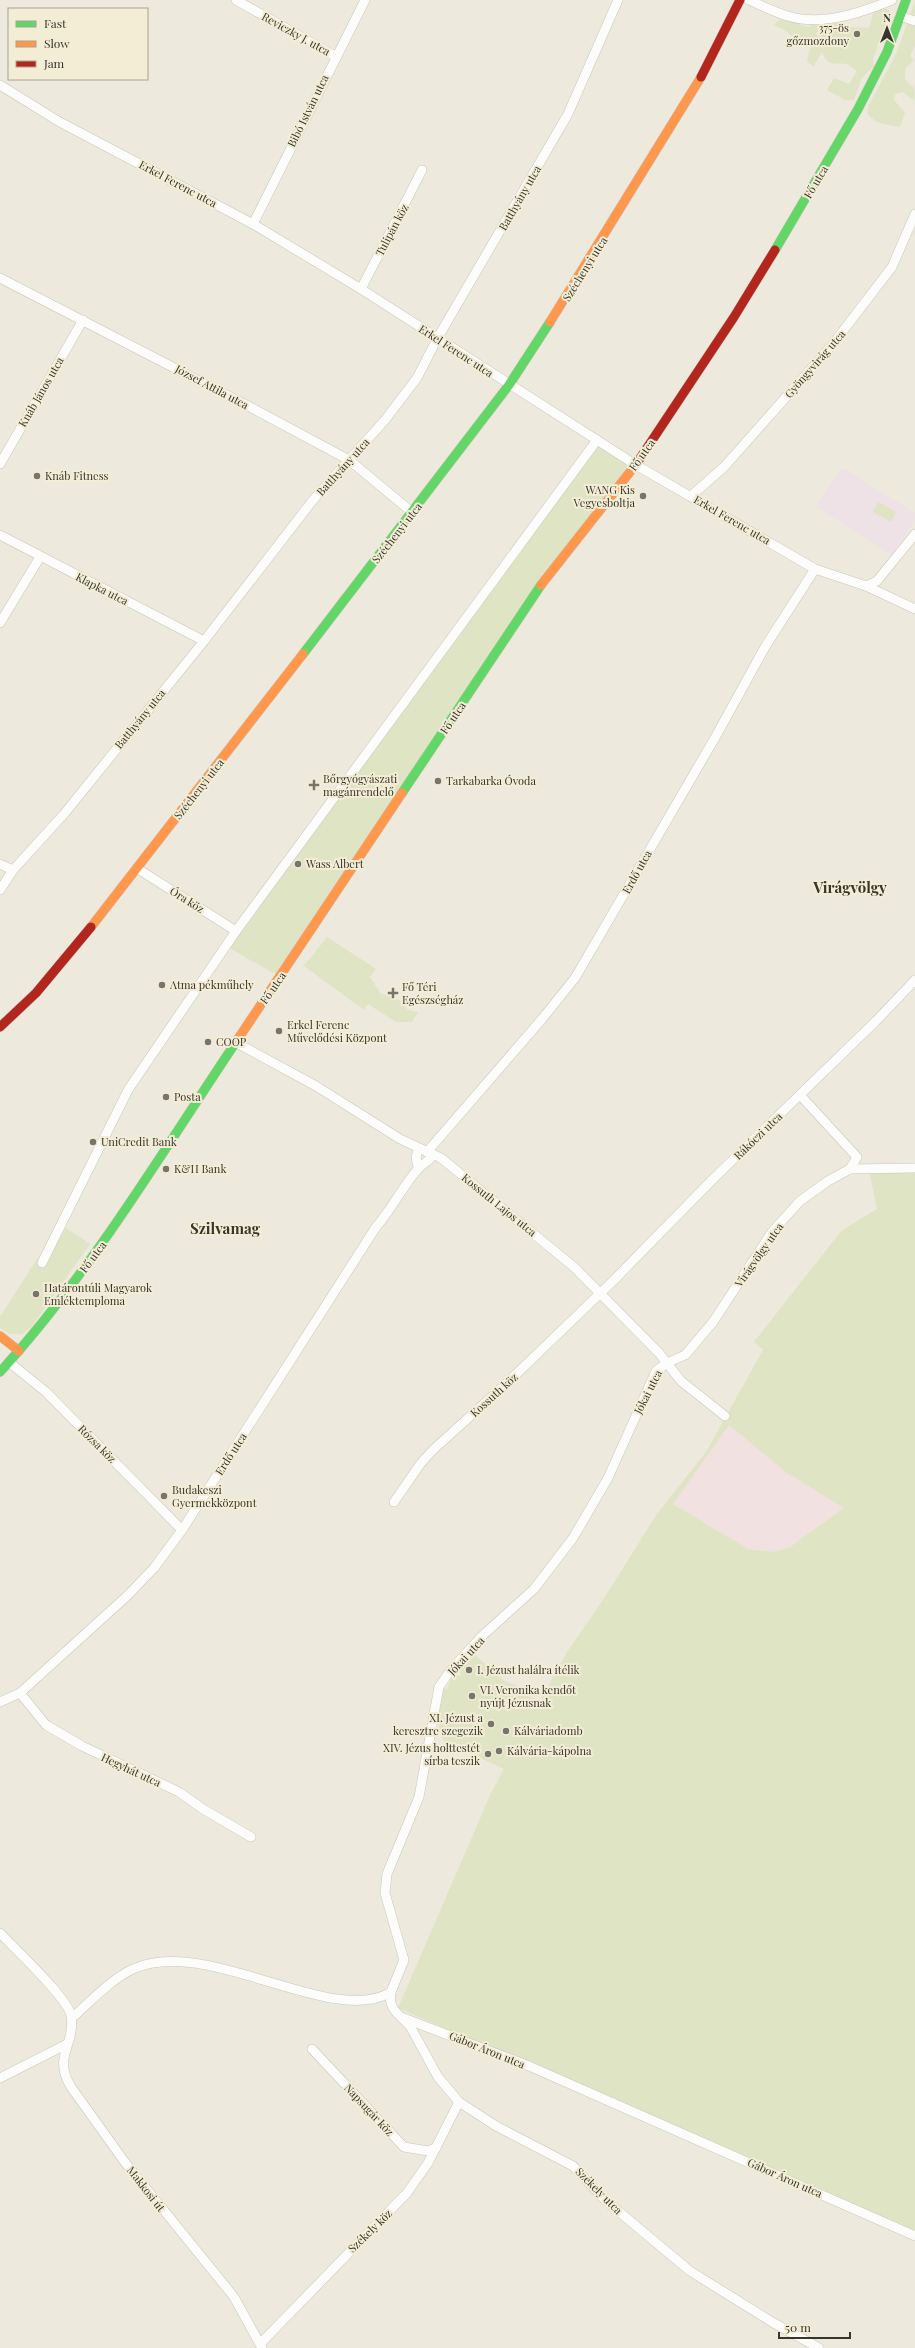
<svg xmlns="http://www.w3.org/2000/svg" width="915" height="2348" viewBox="0 0 915 2348" font-family="'Playfair Display',serif">
  <rect width="100%" height="100%" fill="#ede9dc"/>
  <path fill="#f1e1e0" d="M729,1425l58,48 57,35 -54,39 -16,5 -26,-3 -75,-45z"/>
  <path fill="#eee2e6" d="M842,468l73,45v7l-23,35 -76,-48z"/>
  <g fill="#dfe4c5" fill-rule="evenodd">
    <path d="M915,1v44l-5,11 4,4 -9,9v11l9,8 1,13 -12,-9 -8,2 -1,6 11,13 -5,14c-12,-2 -26,-3 -33,-14l2,-8 28,-53z"/>
    <path d="M883,8l6,2 1,7 -5,16 2,3 -3,7 -5,1 -6,15 1,7 -12,12 -8,22h-9l-18,-10 7,-12 15,6 8,-13c-3,-2 -7,-6 -11,-7 -13,-1 -18,2 -24,-12l-8,14 -7,-4 4,-18 -14,-7 -3,1 -9,-8 -11,-5c10,-14 22,1 36,2l2,-4 31,-3 -2,9 6,1 1,-3 21,1 5,-17z"/>
    <path d="M597,440l39,25 -89,111 -267,401 -54,-31z"/>
    <path d="M878,502l18,10 -5,10 -18,-10z"/>
    <path d="M327,937l49,32 -6,8 10,16 19,7 9,10 10,2 -6,10h-16l-28,-18 -4,6 -60,-44z"/>
    <path d="M915,1168v1064l-517,-224 93,-215 13,-24 -59,-27c-11,-16 -6,-35 -2,-54l4,1 6,-14 8,1 -1,-8 14,-14 30,27 14,5 7,9 15,6 27,-49 36,-52 54,-86 49,-62 57,-102 -9,-8 88,-112 35,-21 -8,-39zM729,1425l58,48 57,35 -54,39 -16,5 -26,-3 -75,-45z"/>
    <path d="M66,1228l24,16 -58,82 -10,8h-12l-10,-6v-11l37,-58 9,3z"/>
  </g>
  <g fill="none" stroke-linecap="round" stroke-linejoin="round">
    <g stroke="#cac6bc" stroke-width="10">
      <g id="street">
        <path d="M236,0l99,56"/>
        <path d="M749,0c16,7 35,17 52,19 31,4 64,-8 91,-19"/>
        <path d="M900,16l15,5"/>
        <path d="M0,85l58,36 195,103 108,65 275,176 179,104 51,17 49,23"/>
        <path d="M253,224l112,-224"/>
        <path d="M0,278l250,129 99,53 64,53"/>
        <path d="M361,289l61,-119"/>
        <path d="M0,464l83,-144"/>
        <path d="M691,496l33,-29 109,-123 59,-77 23,-53"/>
        <path d="M0,535l204,106"/>
        <path d="M866,586l11,-5 38,-47"/>
        <path d="M0,623l40,-66"/>
        <path d="M0,864l13,6"/>
        <path d="M138,869l98,62"/>
        <path d="M0,890l13,-20 51,-56 140,-173 109,-141 72,-80 32,-42 20,-39 131,-225 50,-114"/>
        <path d="M235,1042l81,44 84,53 41,19 133,109 85,86 22,28 44,35"/>
        <path d="M800,1095l57,62 -7,12"/>
        <path d="M427,1152l115,-133 33,-41 141,-242 49,-89 50,-78"/>
        <path d="M418,1167l-2,-10 3,-9"/>
        <path d="M42,1263l86,-173 108,-159 361,-491"/>
        <path d="M9,1362l37,30 136,138"/>
        <path d="M394,1502l27,-39 13,-14 74,-67 106,-102 97,-99 165,-160 39,-41"/>
        <path d="M20,1693l26,32 36,21 97,46 24,17 48,28"/>
        <path d="M0,1702l20,-9 107,-97 27,-28 28,-38 194,-303c16,-18 26,-40 42,-58 5,-6 11,-7 15,-14"/>
        <path d="M0,1933c14,15 69,66 71,83 5,28 -19,40 0,71l53,74 110,136 28,51"/>
        <path d="M391,1992l13,-32 -19,-67 2,-19 32,-77 20,-110 11,-16 31,-34 53,-48 39,-51 35,-60 48,-107 11,-8 18,-8 7,-8 21,-25 59,-90 28,-31 28,-20 22,-12 65,-1"/>
        <path d="M72,2018c18,-16 39,-39 61,-49 73,-34 199,59 258,23 -2,11 1,17 10,25l128,49 386,170"/>
        <path d="M402,2018l8,8 28,51 21,25 37,24 77,40 32,34 85,71 82,51 47,26"/>
        <path d="M312,2049l92,98 24,4 8,-3"/>
        <path d="M0,2078l67,-34"/>
        <path d="M260,2344l147,-151 21,-30 31,-61"/>
      </g>
    </g>
    <g stroke="#cac6bc" stroke-width="10">
      <g id="fast">
        <path d="M775,250l83,-141 29,-57 19,-52"/>
        <path d="M303,654l206,-269 41,-63"/>
        <path d="M402,793l139,-208"/>
        <path d="M0,1372c92,-101 162,-220 238,-333"/>
      </g>
    </g>
    <g stroke="#cac6bc" stroke-width="10">
      <g id="slow">
        <path d="M550,322l151,-245"/>
        <path d="M541,585l96,-122"/>
        <path d="M91,927l212,-273"/>
        <path d="M238,1039l164,-246"/>
        <path d="M0,1336l19,15"/>
      </g>
    </g>
    <g stroke="#cac6bc" stroke-width="10">
      <g id="jam">
        <path d="M701,77l39,-77"/>
        <path d="M637,463l97,-146 41,-67"/>
        <path d="M0,1027l36,-34 55,-66"/>
      </g>
    </g>
    <use href="#street" stroke="#fcfcfa" stroke-width="9"/>
    <use href="#fast" stroke="#63d668" stroke-width="9"/>
    <use href="#slow" stroke="#ff974d" stroke-width="9"/>
    <use href="#jam" stroke="#b3261e" stroke-width="9"/>
  </g>
  <g fill="#77746a" stroke="#f3edd6" stroke-width="1.5">
    <circle cx="857" cy="34" r="4"/>
    <circle cx="37" cy="476" r="4"/>
    <circle cx="643" cy="496" r="4"/>
    <circle cx="438" cy="781" r="4"/>
    <path d="M312 779h4v4h4v4h-4v4h-4v-4h-4v-4h4z"/>
    <circle cx="298" cy="864" r="4"/>
    <circle cx="162" cy="985" r="4"/>
    <path d="M391 987h4v4h4v4h-4v4h-4v-4h-4v-4h4z"/>
    <circle cx="279" cy="1031" r="4"/>
    <circle cx="208" cy="1042" r="4"/>
    <circle cx="166" cy="1097" r="4"/>
    <circle cx="93" cy="1142" r="4"/>
    <circle cx="166" cy="1169" r="4"/>
    <circle cx="36" cy="1294" r="4"/>
    <circle cx="164" cy="1496" r="4"/>
    <circle cx="469" cy="1670" r="4"/>
    <circle cx="472" cy="1696" r="4"/>
    <circle cx="491" cy="1724" r="4"/>
    <circle cx="506" cy="1731" r="4"/>
    <circle cx="499" cy="1751" r="4"/>
    <circle cx="488" cy="1754" r="4"/>
  </g>
  <g text-anchor="middle" stroke-width="4" stroke-linejoin="round" paint-order="stroke">
    <g font-size="11" fill="#38352c" stroke="#f3edd6" text-anchor="start">
      <text x="849" y="32" text-anchor="end">375-ös<tspan x="849" dy="13">gőzmozdony</tspan></text>
      <text x="45" y="480">Knáb Fitness</text>
      <text x="635" y="494" text-anchor="end">WANG Kis<tspan x="635" dy="13">Vegyesboltja</tspan></text>
      <text x="323" y="783">Bőrgyógyászati<tspan x="323" dy="13">magánrendelő</tspan></text>
      <text x="446" y="785">Tarkabarka Óvoda</text>
      <text x="306" y="868">Wass Albert</text>
      <text x="170" y="989">Atma pékműhely</text>
      <text x="402" y="991">Fő Téri<tspan x="402" dy="13">Egészségház</tspan></text>
      <text x="287" y="1029">Erkel Ferenc<tspan x="287" dy="13">Művelődési Központ</tspan></text>
      <text x="216" y="1046">COOP</text>
      <text x="174" y="1101">Posta</text>
      <text x="101" y="1146">UniCredit Bank</text>
      <text x="174" y="1173">K&amp;H Bank</text>
      <text x="44" y="1292">Határontúli Magyarok<tspan x="44" dy="13">Emléktemploma</tspan></text>
      <text x="172" y="1494">Budakeszi<tspan x="172" dy="13">Gyermekközpont</tspan></text>
      <text x="477" y="1674">I. Jézust halálra ítélik</text>
      <text x="480" y="1694">VI. Veronika kendőt<tspan x="480" dy="13">nyújt Jézusnak</tspan></text>
      <text x="483" y="1722" text-anchor="end">XI. Jézust a<tspan x="483" dy="13">keresztre szegezik</tspan></text>
      <text x="514" y="1735">Kálváriadomb</text>
      <text x="480" y="1752" text-anchor="end">XIV. Jézus holttestét<tspan x="480" dy="13">sírba teszik</tspan></text>
      <text x="507" y="1755">Kálvária-kápolna</text>
    </g>
    <g font-size="11" fill="#38352c" stroke="#f3edd6">
      <text transform="translate(296 34) rotate(29)" y="4">Reviczky J. utca</text>
      <text transform="translate(308 111) rotate(-64)" y="4">Bibó István utca</text>
      <text transform="translate(816 182) rotate(-59)" y="4">Fő utca</text>
      <text transform="translate(178 184) rotate(28)" y="4">Erkel Ferenc utca</text>
      <text transform="translate(520 198) rotate(-60)" y="4">Batthyány utca</text>
      <text transform="translate(392 230) rotate(-62)" y="4">Tulipán köz</text>
      <text transform="translate(585 269) rotate(-58)" y="4">Széchenyi utca</text>
      <text transform="translate(456 351) rotate(33)" y="4">Erkel Ferenc utca</text>
      <text transform="translate(815 364) rotate(-49)" y="4">Gyöngyvirág utca</text>
      <text transform="translate(212 387) rotate(28)" y="4">József Attila utca</text>
      <text transform="translate(41 392) rotate(-60)" y="4">Knáb János utca</text>
      <text transform="translate(642 455) rotate(-54)" y="4">Fő utca</text>
      <text transform="translate(343 467) rotate(-48)" y="4">Batthyány utca</text>
      <text transform="translate(732 520) rotate(30)" y="4">Erkel Ferenc utca</text>
      <text transform="translate(397 533) rotate(-52)" y="4">Széchenyi utca</text>
      <text transform="translate(102 589) rotate(27)" y="4">Klapka utca</text>
      <text transform="translate(453 718) rotate(-56)" y="4">Fő utca</text>
      <text transform="translate(140 719) rotate(-51)" y="4">Batthyány utca</text>
      <text transform="translate(199 789) rotate(-52)" y="4">Széchenyi utca</text>
      <text transform="translate(637 872) rotate(-61)" y="4">Erdő utca</text>
      <text transform="translate(187 900) rotate(32)" y="4">Óra köz</text>
      <text transform="translate(273 988) rotate(-55)" y="4">Fő utca</text>
      <text transform="translate(758 1136) rotate(-44)" y="4">Rákóczi utca</text>
      <text transform="translate(499 1205) rotate(39)" y="4">Kossuth Lajos utca</text>
      <text transform="translate(759 1255) rotate(-55)" y="4">Virágvölgy utca</text>
      <text transform="translate(93 1257) rotate(-53)" y="4">Fő utca</text>
      <text transform="translate(648 1392) rotate(-63)" y="4">Jókai utca</text>
      <text transform="translate(494 1395) rotate(-42)" y="4">Kossuth köz</text>
      <text transform="translate(97 1444) rotate(45)" y="4">Rózsa köz</text>
      <text transform="translate(231 1454) rotate(-57)" y="4">Erdő utca</text>
      <text transform="translate(466 1656) rotate(-47)" y="4">Jókai utca</text>
      <text transform="translate(131 1770) rotate(25)" y="4">Hegyhát utca</text>
      <text transform="translate(487 2050) rotate(22)" y="4">Gábor Áron utca</text>
      <text transform="translate(369 2110) rotate(47)" y="4">Napsugár köz</text>
      <text transform="translate(785 2178) rotate(24)" y="4">Gábor Áron utca</text>
      <text transform="translate(146 2189) rotate(52)" y="4">Makkosi út</text>
      <text transform="translate(599 2191) rotate(45)" y="4">Székely utca</text>
      <text transform="translate(370 2231) rotate(-44)" y="4">Székely köz</text>
    </g>
    <g font-size="15" font-weight="bold" fill="#38352c" stroke="#f3edd6">
      <text x="850" y="893">Virágvölgy</text>
      <text x="225" y="1234">Szilvamag</text>
    </g>
  </g>
  <rect x="8" y="8" width="140" height="72" fill="#f3edd6" stroke="#a8a392"/>
  <rect x="16" y="21" width="20" height="6" fill="#63d668" stroke="#a8a392"/>
  <text x="44" y="28" font-size="12" fill="#38352c">Fast</text>
  <rect x="16" y="41" width="20" height="6" fill="#ff974d" stroke="#a8a392"/>
  <text x="44" y="48" font-size="12" fill="#38352c">Slow</text>
  <rect x="16" y="61" width="20" height="6" fill="#b3261e" stroke="#a8a392"/>
  <text x="44" y="68" font-size="12" fill="#38352c">Jam</text>
  <g transform="translate(887 28)" stroke="#f3edd6" stroke-width="3" paint-order="stroke">
  <path d="M0-3L7 15L0 10L-7 15Z" fill="#38352c"/>
  <text y="-6" font-size="11" font-weight="bold" text-anchor="middle" fill="#38352c">N</text>
  </g>
  <path d="M779 2332v6h71v-6" fill="none" stroke="#38352c" stroke-width="2"/>
  <text x="785" y="2332" font-size="12" fill="#38352c" stroke="#f3edd6" stroke-width="3" paint-order="stroke">50 m</text>
</svg>
